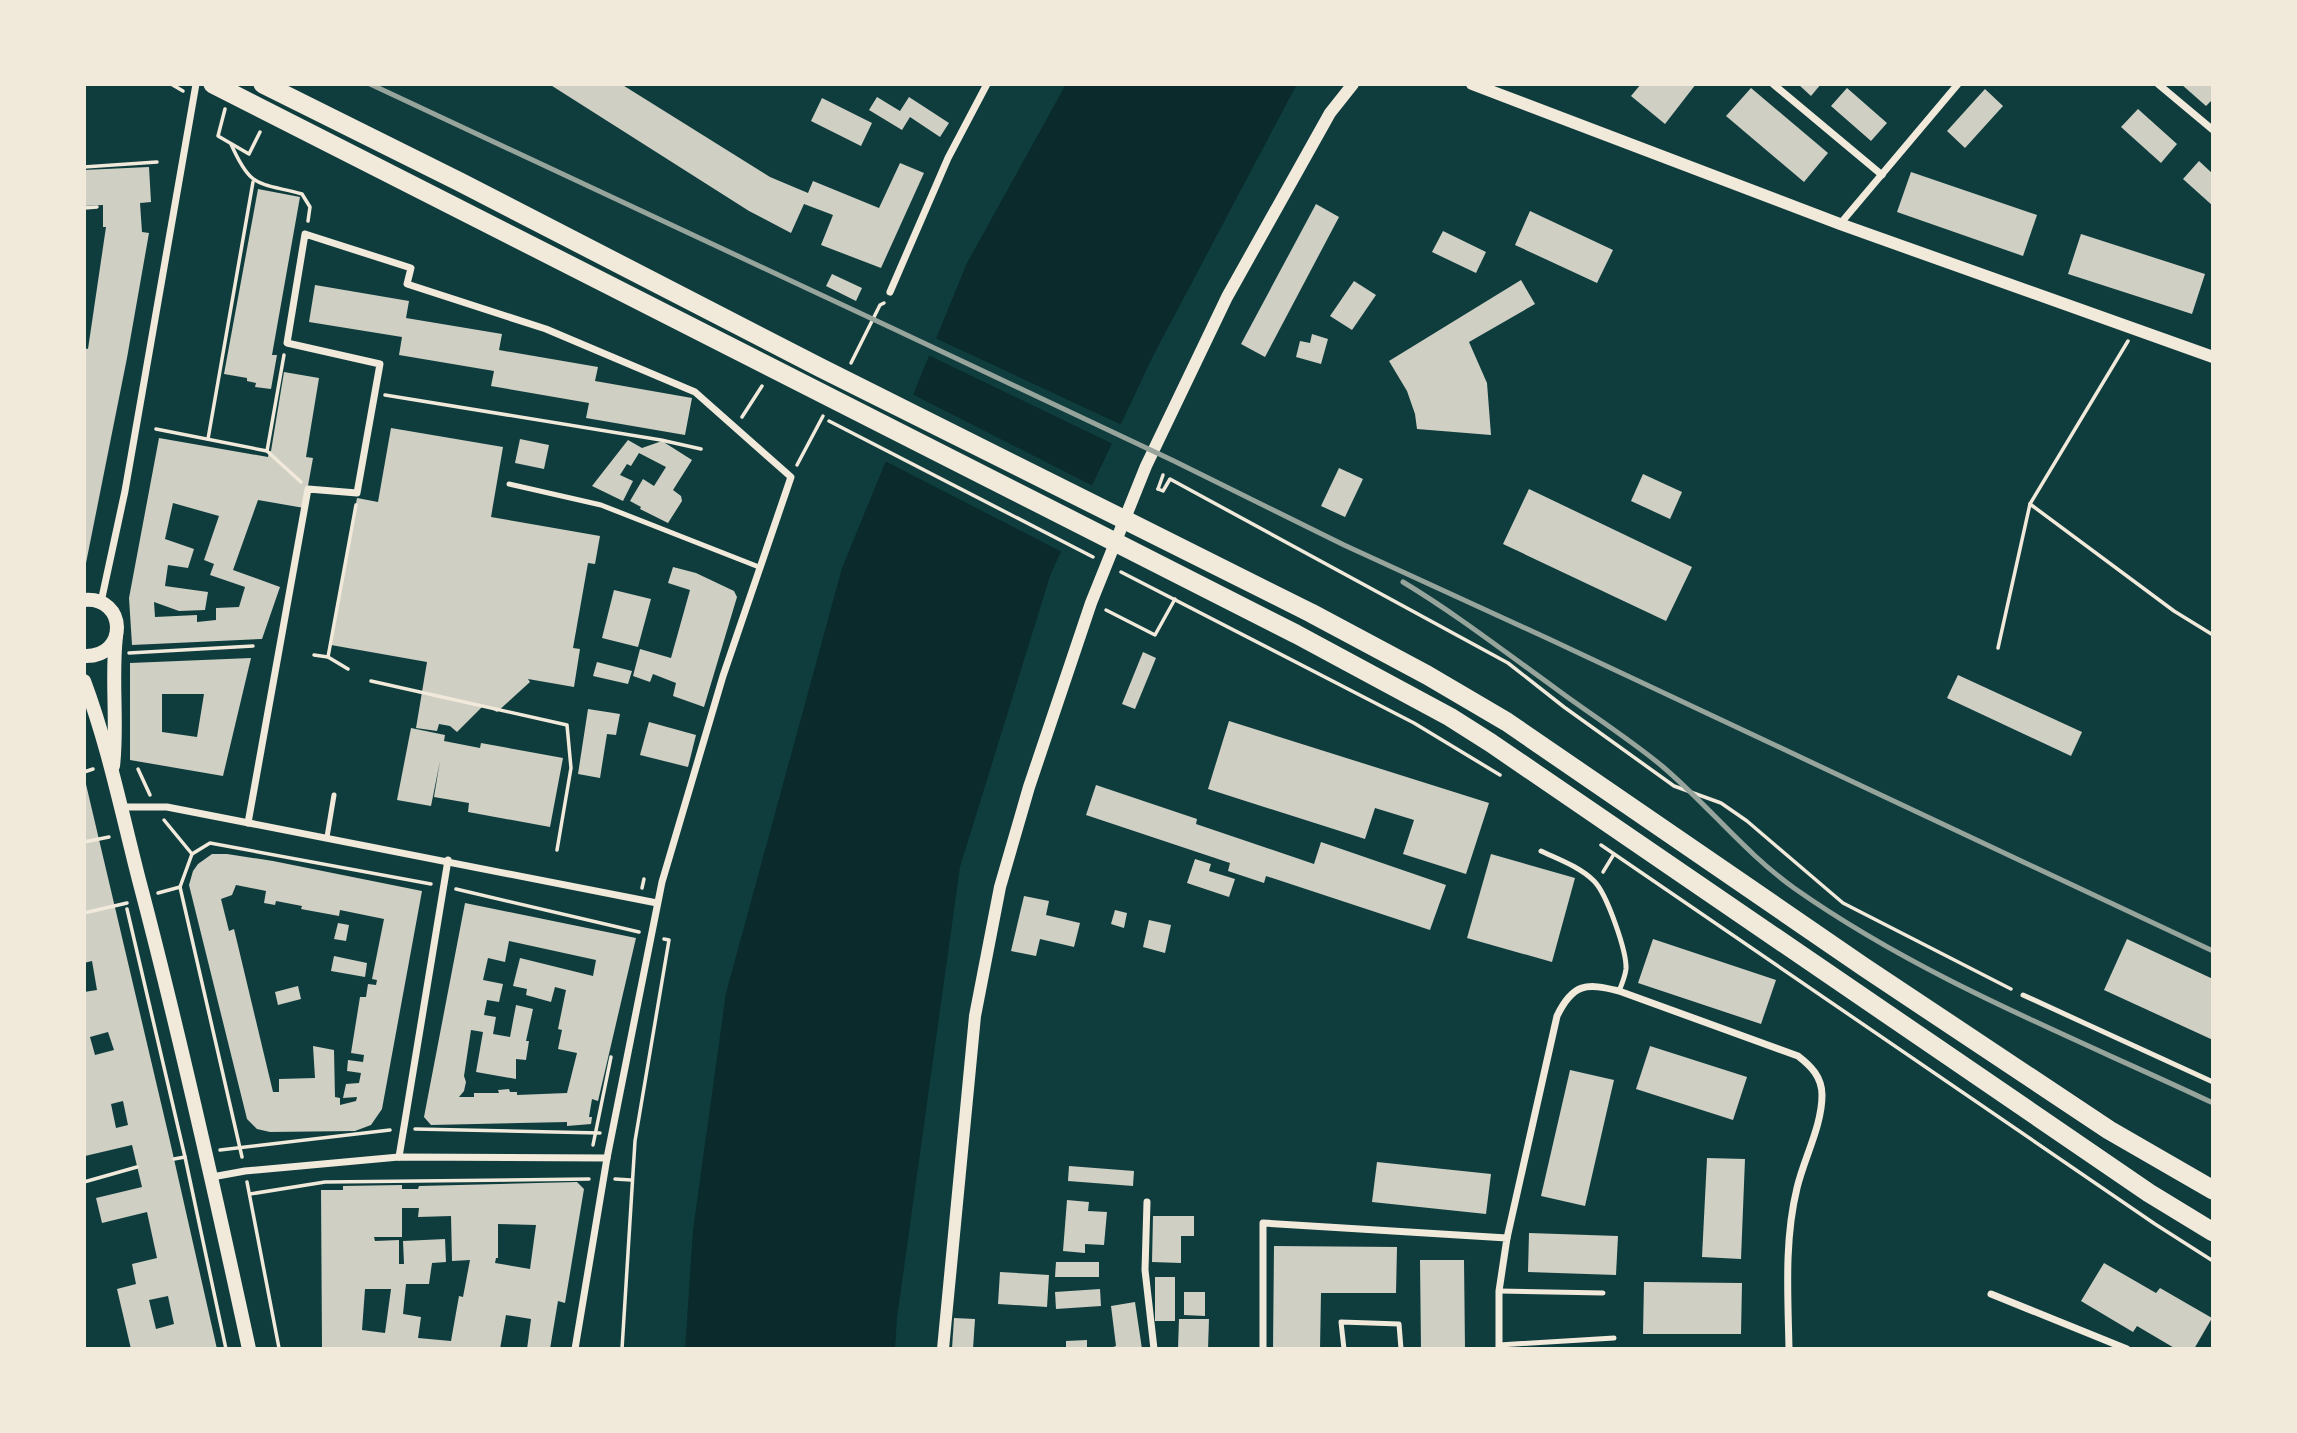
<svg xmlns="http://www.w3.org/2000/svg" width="2297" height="1433" viewBox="0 0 2297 1433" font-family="Karla,sans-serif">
  <rect width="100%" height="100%" fill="#0f3d3e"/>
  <path fill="#0a2a2b" d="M1066,84h231l-145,274 -101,215 -91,294 -63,451 -2,31h-210l8,-119 33,-237 116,-425 125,-305z"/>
  <g fill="#0f3d3e">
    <path d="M933,337l191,89 -9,19 -189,-91z"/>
    <path d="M910,393l185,94 -31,66 -181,-93z"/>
  </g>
  <g fill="#cfcfc3" fill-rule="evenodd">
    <path d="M549,84h72l149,93 38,16 5,-12 66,27 21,-45 24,10 -43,95 -60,-23 12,-30 -29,-11 -13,29 -42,-22z"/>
    <path d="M1641,84h55l-31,40 -34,-28z"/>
    <path d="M1798,84h23l-10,12z"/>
    <path d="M2181,84h32v15l-7,7z"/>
    <path d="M1751,88l77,65 -24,29 -78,-66z"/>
    <path d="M1847,88l40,35 -16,18 -40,-35z"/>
    <path d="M1985,89l18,17 -38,42 -18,-17z"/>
    <path d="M877,97l23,14 9,-14 40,26 -9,14 -30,-20 -8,13 -33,-20z"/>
    <path d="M822,98l50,25 -11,23 -50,-25z"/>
    <path d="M2138,109l39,35 -16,19 -40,-36z"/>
    <path d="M2199,161l14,13v32l-30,-27z"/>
    <path d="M149,167l2,35 -11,1 2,29 7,1 -22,125 -43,215v-225l4,1 18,-122h-3v-22l-19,1v-36z"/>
    <path d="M1911,172l126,43 -14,41 -126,-44z"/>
    <path d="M258,189l42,8 -28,158h5l-6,34 -16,-2 1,-4 -9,-2v-3l-23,-4z"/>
    <path d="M1316,204l23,13 -74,140 -24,-13z"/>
    <path d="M1530,211l83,39 -16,33 -82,-38z"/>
    <path d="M1443,231l43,21 -10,21 -44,-21z"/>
    <path d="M2081,234l124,40 -13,40 -124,-40z"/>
    <path d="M832,274l30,14 -6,13 -30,-15z"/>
    <path d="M1521,280l14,24 -66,38 18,41 4,52 -74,-6 -2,-15 -8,-23 -18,-30z"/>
    <path d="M1354,281l22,14 -24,35 -22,-14z"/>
    <path d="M315,285l94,16 -3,17 96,16 -3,16 99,17 -3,14 97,17 -7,37 -99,-17 3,-15 -98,-17 3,-15 -95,-16 3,-18 -93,-15z"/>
    <path d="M1312,334l16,5 -7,25 -25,-7 4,-16 10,2z"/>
    <path d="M284,372l35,6 -13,79 7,1 -9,50 -46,-8 -25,70 47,17 -18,52 -130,6 -3,-47 30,-160 109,19 1,-6h2zM173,503l46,13 -15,44 10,4 -4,11 35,12 -6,20 -23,1v12l-19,2v-7l-42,2 -1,-15 25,9 26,-1 3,-18 -43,-6 3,-21 20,3 6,-19 -29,-10z"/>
    <path d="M391,428l112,19 -12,70 109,19 -5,28 -7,-1 -15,85 7,1 -6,38 -46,-8 2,3 -33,30 -13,-7 -27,27 -7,-6 -11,-2 -2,7 -21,-3 11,-66 -96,-17 26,-147 21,4z"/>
    <path d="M520,439l29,6 -5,24 -29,-6z"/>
    <path d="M628,440l14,8 20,-7 30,19 -19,30 8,6 1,5 -14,22 -28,-14 1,-2 -11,-6 13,-22 11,7 12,-19 -27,-14 -8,13 -4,-2 -7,11 13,6 -10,20 -31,-15z"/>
    <path d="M1339,468l24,11 -18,38 -24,-11z"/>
    <path d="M1643,474l39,18 -12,27 -39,-18z"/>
    <path d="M1529,489l163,78 -26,54 -163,-77z"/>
    <path d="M673,567l23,6 38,18 3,6 -33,110 -31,-11 3,-13 -23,-9 -3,8 -17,-6 7,-27 31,9 19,-68 -22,-7z"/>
    <path d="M614,590l37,9 -13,48 -36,-9z"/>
    <path d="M1143,652l13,6 -21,51 -13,-5z"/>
    <path d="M251,658l-28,118 -93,-16v-97zM162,694h42l-7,43 -35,-5z"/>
    <path d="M597,662l35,9 -4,13 -35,-8z"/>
    <path d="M1958,675l124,57 -11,24 -124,-58z"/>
    <path d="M588,709l32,5 -4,21 -9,-1 -7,44 -22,-4z"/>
    <path d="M1229,721l260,82 -23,71 -63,-20 11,-34 -39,-12 -10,31 -157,-50z"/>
    <path d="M649,722l47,13 -8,32 -48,-12z"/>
    <path d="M411,728l34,7 -1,6 36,7 1,-5 82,15 -13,69 -82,-15 1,-9 -35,-6 6,-36 -9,45 -34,-6z"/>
    <path d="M85,780l84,357 48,212h-86l-14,-60 19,-5 -4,-20 25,-6 -10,-46 -45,11 -6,-25 46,-11 -10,-42 -47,11 -1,-164 13,-2 -5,-29 -8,2zM108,1032l6,18 -19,5 -5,-18zM123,1101l5,24 -12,3 -5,-24zM168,1296l6,28 -18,5 -7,-29z"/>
    <path d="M1096,785l101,34 -1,5 118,40 7,-22 125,43 -16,45 -164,-54 -2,7 -36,-12 2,-8 -144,-48z"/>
    <path d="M212,854h15l46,7 149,30 -40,218 -11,16 -16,6 -85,1 -13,-3 -10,-10 -58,-234 4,-14 5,-7zM236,885l30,6 -2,12 11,2 1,-4 26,5 -1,3 38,7 1,-6 44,9 -12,60 5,1 -1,5 -8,-1 -2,13h-6l-9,56 13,2 -1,7 -15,-2 -1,11 14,2 -2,10 -13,1 -3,14 14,-1 -1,4 -16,4v-7l-5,-1 -1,-47 -21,-4 2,32 -36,1v13h-6l-39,-163 -5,2 -8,-32 11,-4z"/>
    <path d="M1491,854l84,24 -23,84 -85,-24z"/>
    <path d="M1195,859l16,5 -2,7 26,8 -6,18 -42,-14z"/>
    <path d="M1024,896l25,5 -3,14 34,8 -6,24 -34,-8 -4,17 -25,-5z"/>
    <path d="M465,903l171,35 -38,163 -6,-2 -3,18h3l-1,7 -24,2v-4l-136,3 -7,-8zM509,941l87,19 -3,16 -73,-18 -7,28 14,3 -1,6 25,7 4,-15 11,3 -8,39 4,1 -4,19 19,4 -10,40 -50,2v-3h-7l-1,-3 -11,1 1,3h-25v4h-15l5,-6 2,-9 -2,-6 7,-46 12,2 -7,40 40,7v-20l10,1 3,-19h-3l7,-32 -17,-4 -6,32 -17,-3 3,-17 -12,-2 3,-15 12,2 4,-18 -20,-4 5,-22 17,4z"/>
    <path d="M1115,910l12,3 -3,15 -13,-4z"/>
    <path d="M1149,920l22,5 -6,28 -22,-6z"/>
    <path d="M338,923l11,2 -3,16 -12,-2z"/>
    <path d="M1653,939l123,41 -15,44 -123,-41z"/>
    <path d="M2127,939l86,40v61l-109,-50z"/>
    <path d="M334,956l33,7 -2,14 -34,-6z"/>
    <path d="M298,986l3,13 -23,6 -3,-13z"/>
    <path d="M1650,1046l97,31 -14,43 -97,-31z"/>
    <path d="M1570,1070l44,10 -29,126 -44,-10z"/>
    <path d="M1707,1158l38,1 -4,100 -39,-2z"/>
    <path d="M1377,1162l114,12 -5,40 -114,-12z"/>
    <path d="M1069,1166l65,5 -1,15 -65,-5z"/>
    <path d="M577,1182l7,7 -19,114 -7,-2 -8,48h-23l4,-30 -25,-4 -6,34h-178l-1,-159h22v-4l59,-1v4h16l1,-3zM402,1208h17l-1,9 33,-1 1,45 18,-1 -7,37 -4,-1 -8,45 -33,-3 3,-21 -18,-3 3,-30h23l3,-21 14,-1 -1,-23 -42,2 1,23h-5v-24l-24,1 -1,-4h28zM498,1224l38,1 -6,44 -35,-6 1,-5h2zM365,1289h26l-6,44 -23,-3z"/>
    <path d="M1067,1200l22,2 -1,9 19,1 -3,33 -19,-1v9l-22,-2z"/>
    <path d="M1153,1216h41v20h-13v27l-29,-1z"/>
    <path d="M1529,1233l89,3 -2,39 -88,-3z"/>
    <path d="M1274,1246l123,1 -1,46h-75l-1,56h-47z"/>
    <path d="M1420,1260h44l1,89h-44z"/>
    <path d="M1056,1262h43v15h-44z"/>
    <path d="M2104,1263l52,30 4,-5 52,30 -18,31h-18l-39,-23 -4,6 -52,-31z"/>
    <path d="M1000,1272l49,3 -2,32 -49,-3z"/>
    <rect x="1155" y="1277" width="20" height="44"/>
    <path d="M1644,1282l98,1 -1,51h-98z"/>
    <path d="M1100,1289l1,17 -45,3 -1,-17z"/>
    <path d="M1184,1292h21v24l-21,-1z"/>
    <path d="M1135,1302l7,47h-34l8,-3 -5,-40z"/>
    <path d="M954,1318l21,1 -2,30h-21z"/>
    <path d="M1179,1319h30l-1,30h-30z"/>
    <path d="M1087,1340v9h-21v-8z"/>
  </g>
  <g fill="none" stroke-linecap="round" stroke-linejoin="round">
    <g stroke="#f1e9da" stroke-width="3.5">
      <path d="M171,84l12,7"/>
      <path d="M225,109l-7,27 31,18 11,-22"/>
      <path d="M231,144c20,45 26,38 71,50l8,13 -2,14"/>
      <path d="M84,167l73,-5"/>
      <path d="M84,208l13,-1"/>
      <path d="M2128,341l-98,163 144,107 39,24"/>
      <path d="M284,355l-17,96 34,31"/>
      <path d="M851,363l29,-58 4,-2"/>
      <path d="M385,395l276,45 40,9"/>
      <path d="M742,417l20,-31"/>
      <path d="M829,421l264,136"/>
      <path d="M156,429l111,22"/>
      <path d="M208,439l45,-257"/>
      <path d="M797,465l26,-49"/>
      <path d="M1158,489l5,2 7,-12 338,184 56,44 110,79 47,17 26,18 96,82 168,86"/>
      <path d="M1158,489l5,-14"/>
      <path d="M1121,572l293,151 86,52"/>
      <path d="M1106,610l49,25 20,-36"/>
      <path d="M1998,648l32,-144"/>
      <path d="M129,653l124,-7"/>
      <path d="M314,655l14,2"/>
      <path d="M348,669l-20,-12 28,-152"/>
      <path d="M371,681l196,44 4,43 -14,82"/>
      <path d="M138,769l12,26"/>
      <path d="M84,772l9,-3"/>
      <path d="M164,820l28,34"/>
      <path d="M84,842l25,-5"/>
      <path d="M1601,845l554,379 58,37"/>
      <path d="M1603,872l11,-18"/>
      <path d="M642,888l2,-9"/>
      <path d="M456,889l183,43"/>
      <path d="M158,893l22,-6"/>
      <path d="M127,909l58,248 41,192"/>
      <path d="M84,913l43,-10"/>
      <path d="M415,1129l185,4"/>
      <path d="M593,1145l18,-88"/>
      <path d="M220,1150l170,-20"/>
      <path d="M242,1157l-62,-270 12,-33 18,-11 221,41"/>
      <path d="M174,1159l11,-2"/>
      <path d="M615,1179l16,1"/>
      <path d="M84,1182l53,-15"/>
      <path d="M247,1182l32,166"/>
      <path d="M250,1194l75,-12 264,-3"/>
      <path d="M622,1349l13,-208 34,-201 -5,-1"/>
    </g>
    <g stroke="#f1e9da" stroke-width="5">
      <path d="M509,484l92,21 158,62"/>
      <path d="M327,837l7,-42"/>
      <path d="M1541,851c19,9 39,16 53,30 13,13 33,71 32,88 -1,8 -4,15 -7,22"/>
      <path d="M2023,995l190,87"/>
      <path d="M1499,1291l104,2"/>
      <path d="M1499,1345l115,-7"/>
      <path d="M1344,1349l-3,-27 58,2 2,25"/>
    </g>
    <g stroke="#f1e9da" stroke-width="7">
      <path d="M1773,84l109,91"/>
      <path d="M2158,84l55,46"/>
      <path d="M1840,224l118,-140"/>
      <path d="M890,292l58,-134 39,-74"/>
      <path d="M101,602l24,-111 71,-407"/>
      <path d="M121,807h46l490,96"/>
      <path d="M248,823l60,-334 49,4 23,-129 -93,-21 18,-109 106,34 -4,16 139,45 149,63 96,85 -68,199 -61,206 -55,276 -32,191"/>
      <path d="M399,1157l49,-297"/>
      <path d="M212,1177l33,-6 154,-14 208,1"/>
      <path d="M1147,1202l-2,68 9,79"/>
      <path d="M1507,1238l50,-222c16,-33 29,-33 62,-25l179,65c13,10 24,21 24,39 0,31 -18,63 -25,93 -13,53 -9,108 -8,161"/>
      <path d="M1991,1294l136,55"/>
      <path d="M1263,1349v-126l244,15 -8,53v58"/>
    </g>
    <g stroke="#f1e9da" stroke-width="12">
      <path d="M1472,84l368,140 373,133"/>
      <path d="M943,1349l32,-333 25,-129 29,-100 62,-184 55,-137 81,-169 103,-184 23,-29"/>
    </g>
    <g stroke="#f1e9da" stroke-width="14">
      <path d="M84,600c43,-4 45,58 0,56"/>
      <path d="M84,681c24,64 38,133 55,199 41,155 76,312 110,469"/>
      <path d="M113,766c5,-43 -2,-86 3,-130"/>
    </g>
    <g stroke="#f1e9da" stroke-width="19">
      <path d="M213,84l1083,550 154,83 41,26 658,450 64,39"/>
      <path d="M263,84l197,98 361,186 490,245 116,62 80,47 357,245 245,163 104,60"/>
    </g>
    <g stroke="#97a49c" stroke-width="5">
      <path d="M370,84l524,245 280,132 170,84 205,94 664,312"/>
      <path d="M1403,582c53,32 102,70 152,106 35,26 73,50 107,78 46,39 83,87 132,122 129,91 277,148 419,215"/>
    </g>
  </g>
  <rect width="2297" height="1433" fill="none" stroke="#f1e9da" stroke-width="172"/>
</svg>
